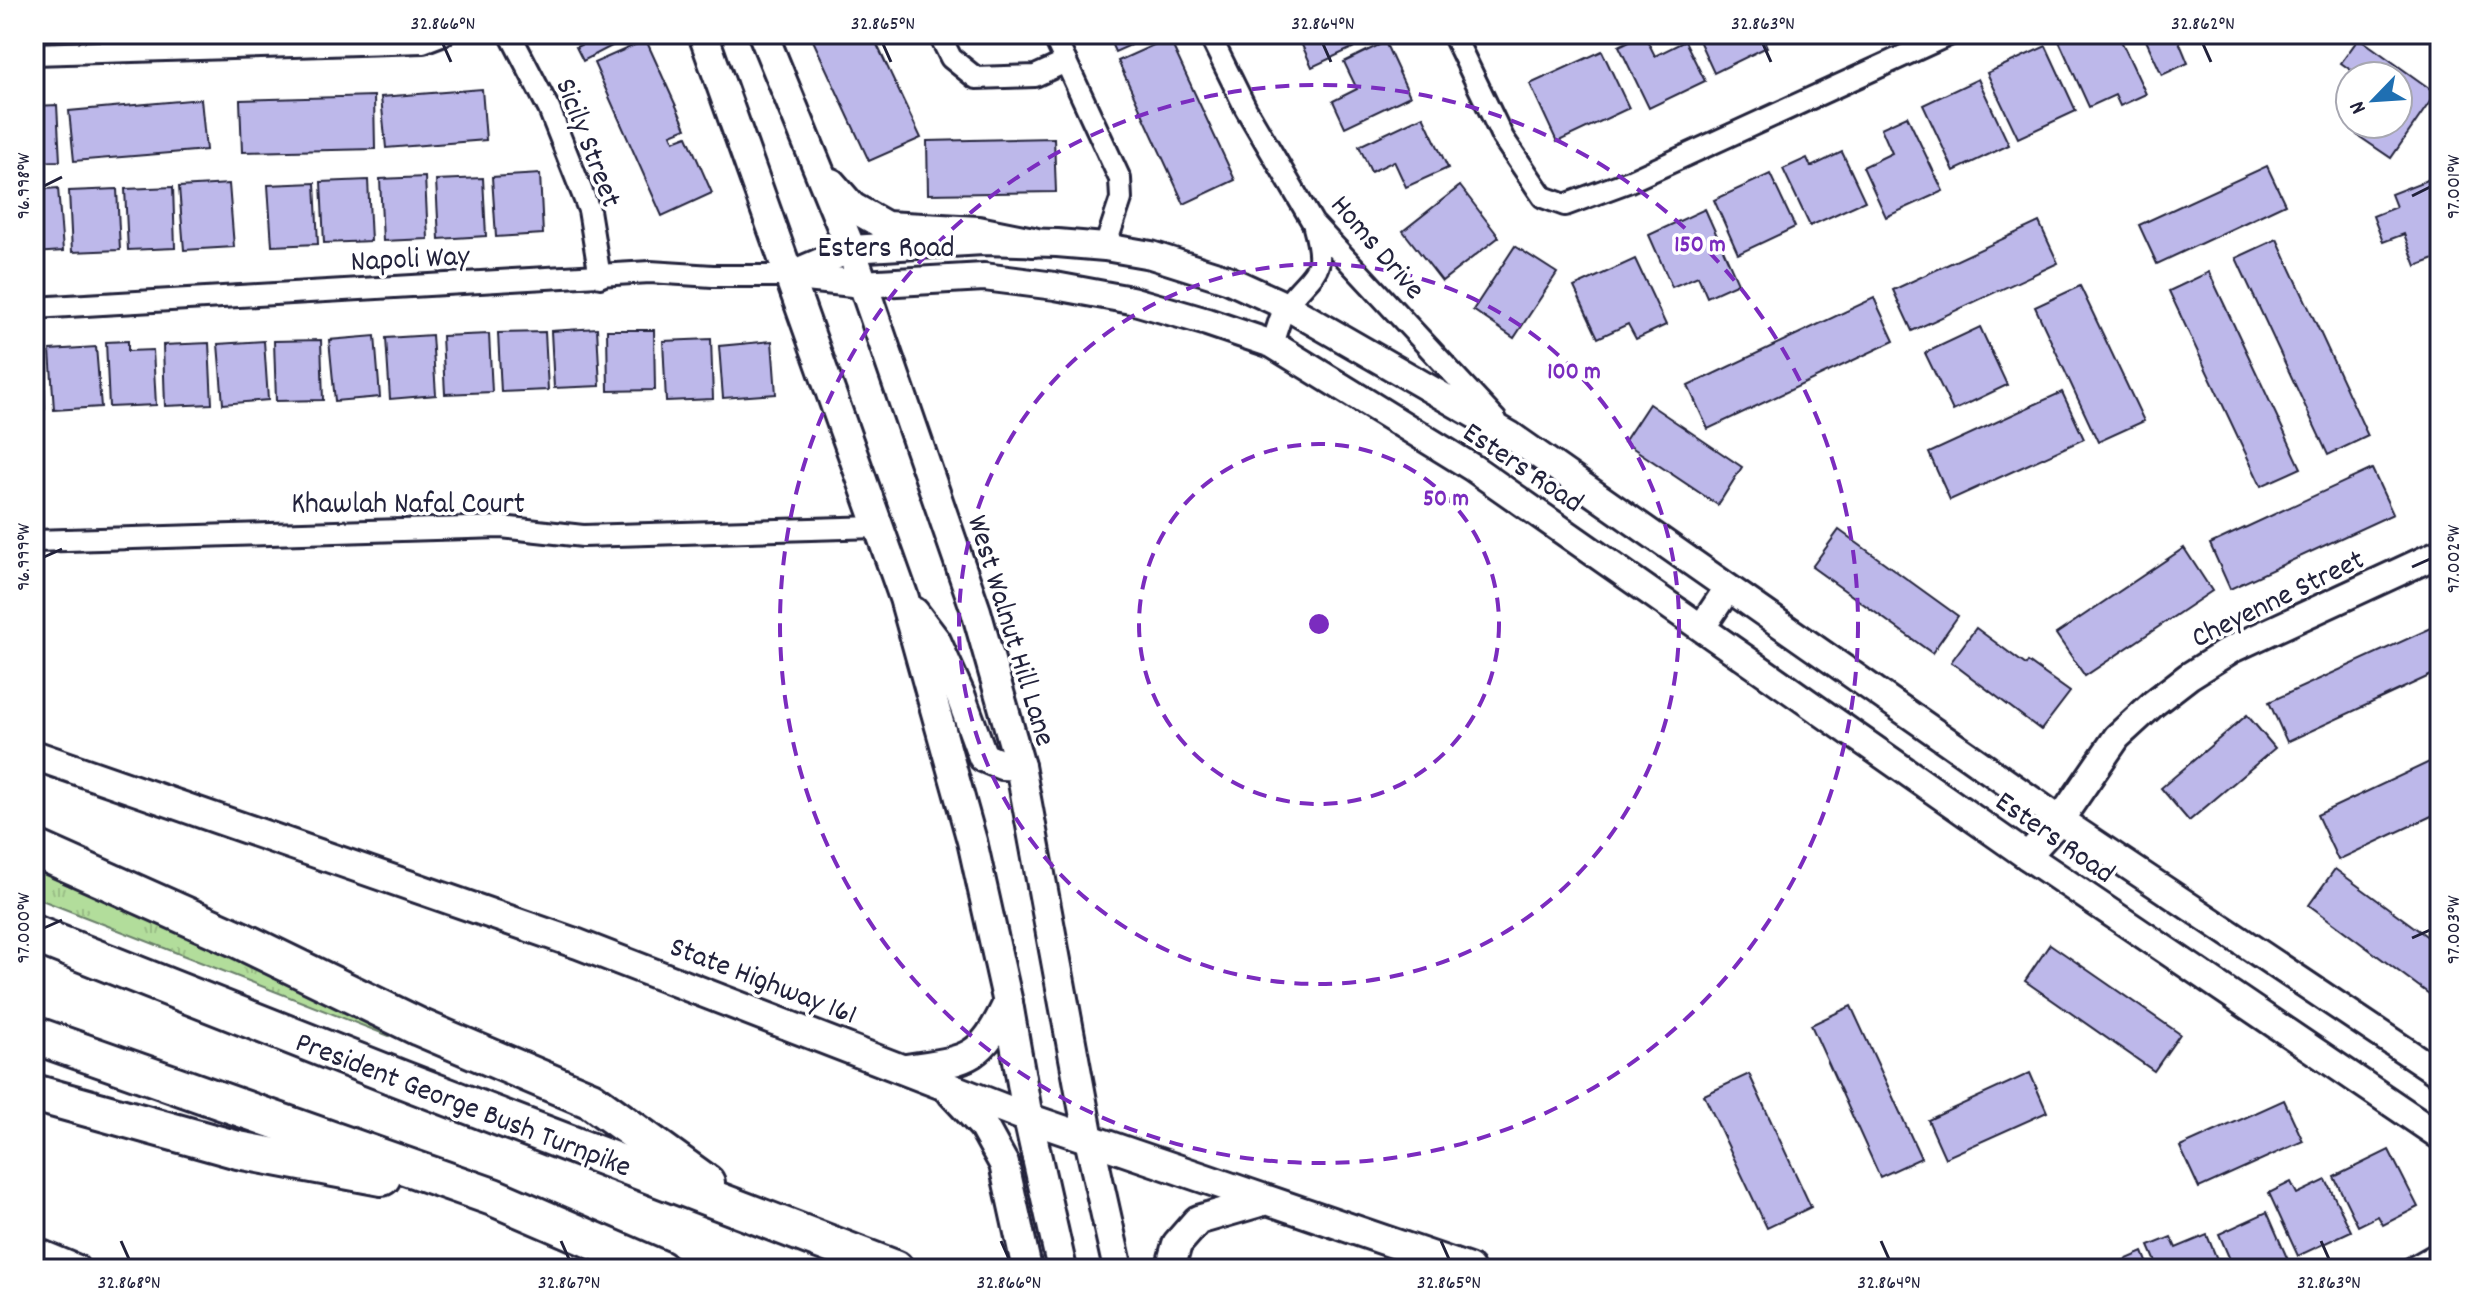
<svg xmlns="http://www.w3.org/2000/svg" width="2474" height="1303" viewBox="0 0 2474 1303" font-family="Dekko,sans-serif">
  <defs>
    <pattern id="grass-tufts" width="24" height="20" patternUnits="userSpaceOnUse" patternTransform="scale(2)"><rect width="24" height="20" fill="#b2dd9b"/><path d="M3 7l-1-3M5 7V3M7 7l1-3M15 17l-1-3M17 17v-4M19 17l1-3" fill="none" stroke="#99bd86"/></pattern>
  </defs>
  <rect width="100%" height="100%" fill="#fff"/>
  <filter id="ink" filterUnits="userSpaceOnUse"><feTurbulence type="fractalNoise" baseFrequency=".0125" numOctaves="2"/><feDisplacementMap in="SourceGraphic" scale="16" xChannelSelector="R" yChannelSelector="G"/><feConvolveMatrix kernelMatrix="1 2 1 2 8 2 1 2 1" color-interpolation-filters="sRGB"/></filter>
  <g filter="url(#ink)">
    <path fill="url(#grass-tufts)" stroke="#6a806b" stroke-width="2" d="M34,865l358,164 -3,7 -355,-139z"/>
    <g fill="#bdb8ea" stroke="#22223b" stroke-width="2">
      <path d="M581,34h54l-52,27 -7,-14 9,-4z"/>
      <path d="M810,34h62l49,104 -52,23z"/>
      <path d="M1107,34h48l-40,18z"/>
      <path d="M1321,34h61l-70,33 -11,-24z"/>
      <path d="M1644,34l11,22 30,-15 20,40 -56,27 -30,-62z"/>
      <path d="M1696,34h65l6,13 -53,26z"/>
      <path d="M2074,34h44l28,60 -26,12 -5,-11 -26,12 -30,-66z"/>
      <path d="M2143,34h46l-11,5 10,24 -26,12z"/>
      <path d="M1169,38l66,142 -51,24 -66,-143z"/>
      <path d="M2359,38l77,55 -45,65 -34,-23 7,-11h34v-48h-39l-18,-13z"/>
      <path d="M646,40l40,88 -15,6 3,7 13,-5 25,57 -50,23 -68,-153z"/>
      <path d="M1385,42l25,54 -65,31 -12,-26 24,-12 -13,-27z"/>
      <path d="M2046,46l30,65 -58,27 -31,-65z"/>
      <path d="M1602,51l27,57 -72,34 -27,-58z"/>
      <path d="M1978,79l31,66 -55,26 -31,-66z"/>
      <path d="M482,89l4,51 -100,8 -5,-51z"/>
      <path d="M374,96l1,53 -133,3 -2,-52z"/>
      <path d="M201,99l5,51 -132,11 -5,-50z"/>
      <path d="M57,105l3,56 -26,1v-56z"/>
      <path d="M1423,116l25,52 -42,19 -12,-26 -23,11 -12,-26z"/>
      <path d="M1907,116l36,75 -57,26 -23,-50 29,-14 -11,-25z"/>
      <path d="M1054,138l2,54 -128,2 -1,-53z"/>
      <path d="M1842,152l23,49 -55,25 -27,-57 24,-11 4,9z"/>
      <path d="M2267,166l18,38 -128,60 -18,-39z"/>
      <path d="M540,174l3,60 -47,3 -4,-60z"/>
      <path d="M1770,174l25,53 -57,27 -24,-54z"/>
      <path d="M425,177l3,62 -45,2 -3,-62z"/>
      <path d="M483,178l3,58 -47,3 -3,-59z"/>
      <path d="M2432,178l8,21v58l-24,9 -12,-32 -21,8 -10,-26 23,-9 -5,-13z"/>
      <path d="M368,180l3,61 -47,2 -3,-61z"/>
      <path d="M315,183l3,61 -46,2 -4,-61z"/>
      <path d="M229,184l5,63 -50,3 -5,-63z"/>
      <path d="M1460,186l39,51 -57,44 -39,-50z"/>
      <path d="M173,187l2,61 -47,2 -3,-61z"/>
      <path d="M58,188l5,63 -29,2v-63z"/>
      <path d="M117,189l3,61 -48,2 -3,-61z"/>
      <path d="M1705,209l33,74 -31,14 -9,-21 -26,11 -23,-52z"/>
      <path d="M2039,222l19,41 -146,68 -19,-41z"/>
      <path d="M2277,239l91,197 -40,19 -92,-197z"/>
      <path d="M1515,246l42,27 -43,65 -41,-28z"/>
      <path d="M1635,259l31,66 -30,14 -8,-15 -30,14 -24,-51z"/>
      <path d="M2209,272l92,196 -40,18 -92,-195z"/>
      <path d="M2080,286l64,135 -46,21 -63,-135z"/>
      <path d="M1874,298l20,43 -186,88 -20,-43z"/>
      <path d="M1980,327l27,58 -54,26 -28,-58z"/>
      <path d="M597,328l3,58 -46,2 -3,-57z"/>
      <path d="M607,330h47l1,60 -47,1z"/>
      <path d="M545,332l3,58 -47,2 -3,-59z"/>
      <path d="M489,334l3,58 -47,2 -3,-58z"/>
      <path d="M432,335l4,60 -46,4 -4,-61z"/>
      <path d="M375,336l5,61 -45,4 -6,-61z"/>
      <path d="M711,339l2,60 -47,2 -3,-60z"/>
      <path d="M321,340l2,60 -47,1 -2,-60z"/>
      <path d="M128,341v10l25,-1 3,55 -47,2 -3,-65z"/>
      <path d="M264,341l4,59 -45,4 -5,-60z"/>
      <path d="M772,341l4,53 -53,4 -4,-52z"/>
      <path d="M209,343l3,61 -47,2 -2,-61z"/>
      <path d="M96,347l5,60 -47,3 -4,-60z"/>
      <path d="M34,349h9l2,60 -11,1z"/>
      <path d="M2062,392l22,47 -134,61 -21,-47z"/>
      <path d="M1649,404l93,63 -24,38 -94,-63z"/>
      <path d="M2372,469l21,45 -163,75 -20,-45z"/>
      <path d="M1839,530l119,86 -26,37 -120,-86z"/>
      <path d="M2184,548l28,43 -127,85 -29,-42z"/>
      <path d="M2440,624v47l-153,71 -18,-40z"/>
      <path d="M1976,628l50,37 2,-3 42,30 -29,38 -90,-68z"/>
      <path d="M2247,715l28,33 -86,73 -28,-33z"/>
      <path d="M2440,757v55l-102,48 -21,-45z"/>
      <path d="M2335,869l105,77v56l-131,-97z"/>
      <path d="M2050,944l130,90 -26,37 -129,-90z"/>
      <path d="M1851,1006l70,152 -41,19 -69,-152z"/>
      <path d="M2030,1073l17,39 -102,46 -17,-38z"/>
      <path d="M1749,1074l62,133 -44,21 -63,-133z"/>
      <path d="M2284,1100l19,41 -104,47 -19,-41z"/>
      <path d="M2389,1150l29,57 -35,18 -5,-9 -20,10 -24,-49z"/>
      <path d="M2326,1180l25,51 -53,25 -29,-63 22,-11 6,12z"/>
      <path d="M2267,1212l21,48 -21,9h-33l-15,-35z"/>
      <path d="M2207,1235l14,34h-62l-10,-23 22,-9 5,11z"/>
      <path d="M2143,1252l7,17h-46z"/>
    </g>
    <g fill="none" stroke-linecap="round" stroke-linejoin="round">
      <g stroke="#22223b" stroke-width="26">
        <g id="minor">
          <path d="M510,34l39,75 40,101 11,67"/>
          <path d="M939,34l12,24 25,20 59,-2 31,-14"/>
          <path d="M1053,34l67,145 1,20 -16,48"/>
          <path d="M1209,34l37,75 67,114 183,197"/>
          <path d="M1453,34l50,104 40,59 22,8 65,-24 321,-147"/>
          <path d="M34,54l389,-12 21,-8"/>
          <path d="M34,308l616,-36 63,4h75"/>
          <path d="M1272,344c5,-13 8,-30 16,-41 27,-34 39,-29 26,-76"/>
          <path d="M34,541l467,-14 82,9 294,-9"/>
          <path d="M2410,1269l30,-17"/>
        </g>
      </g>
      <g stroke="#22223b" stroke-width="32">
        <g id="tertiary">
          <path d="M792,274l59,-25 132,-8 74,2 48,4 46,8 76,24 59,27 224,129 550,385 380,254"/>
          <path d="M788,276l74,8 122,-7 71,9 76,14 76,22 65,22 201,124 554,388 413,280"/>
          <path d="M1702,627l26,-39"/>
          <path d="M2027,856l33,-36 57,-83 37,-34 35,-27 43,-27 208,-96"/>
        </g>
      </g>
      <g stroke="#22223b" stroke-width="34">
        <g id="secondary">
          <path d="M703,34l201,564 68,243 36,162 20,115 34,151"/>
          <path d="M763,34l88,215 125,362 44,155 69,373 29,130"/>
          <path d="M831,183l21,24 34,19 92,5 55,11"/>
          <path d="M914,612l22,29 25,56 22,60 19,8 18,1"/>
          <path d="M34,755l544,189 450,174 441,151"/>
          <path d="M906,1069c61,-9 74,-7 102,-66"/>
          <path d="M952,1093l31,33 21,38 23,105"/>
          <path d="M34,1252l41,17"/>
          <path d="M1170,1269l7,-25 21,-24 65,-19"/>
        </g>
      </g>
      <g stroke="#22223b" stroke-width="42">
        <g id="motorway">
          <path d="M34,848l204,91 181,88 172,73 115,83"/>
          <path d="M34,934l367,145 494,190"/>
          <path d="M34,1035l459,162 167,72"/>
          <path d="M34,1093l204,57 144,27"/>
        </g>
      </g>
      <use href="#minor" stroke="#fff" stroke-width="20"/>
      <use href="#tertiary" stroke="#fff" stroke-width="26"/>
      <use href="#secondary" stroke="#fff" stroke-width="28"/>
      <use href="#motorway" stroke="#fff" stroke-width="36"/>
    </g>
  </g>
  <path fill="none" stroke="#22223b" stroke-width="3" d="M443,44l8,18M883,44l8,18M1323,44l8,18M1763,44l8,18M2203,44l8,18M44,186l18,-9M2412,196l18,-9M44,557l18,-8M2412,567l18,-8M44,928l18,-8M2412,938l18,-8M121,1241l8,18M561,1241l8,18M1001,1241l8,18M1441,1241l8,18M1881,1241l8,18M2321,1241l8,18"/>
  <g fill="none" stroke="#7b2cbf" stroke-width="4" stroke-dasharray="14 10">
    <circle cx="1319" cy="624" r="180"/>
    <circle cx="1319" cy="624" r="360"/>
    <circle cx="1319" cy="624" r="539"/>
  </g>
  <g text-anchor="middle" stroke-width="7" stroke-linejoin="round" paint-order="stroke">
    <g font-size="30" fill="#22223b" stroke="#fff">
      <text transform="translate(590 142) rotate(69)" y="10">Sicily Street</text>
      <text x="886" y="256">Esters Road</text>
      <text transform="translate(1379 246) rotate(49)" y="10">Homs Drive</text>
      <text transform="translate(410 257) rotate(-3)" y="10">Napoli Way</text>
      <text transform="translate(1524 466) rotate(34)" y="10">Esters Road</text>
      <text x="408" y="512">Khawlah Nafal Court</text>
      <text transform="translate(2277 597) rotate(-26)" y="10">Cheyenne Street</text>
      <text transform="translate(1013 630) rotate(73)" y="10">West Walnut Hill Lane</text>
      <text transform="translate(2056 836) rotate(35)" y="10">Esters Road</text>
      <text transform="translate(764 979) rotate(21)" y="10">State Highway 161</text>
      <text transform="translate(464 1103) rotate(21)" y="10">President George Bush Turnpike</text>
    </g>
  </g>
  <circle cx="1319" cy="624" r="12" fill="#7b2cbf" stroke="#fff" stroke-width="4"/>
  <g font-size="24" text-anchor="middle" font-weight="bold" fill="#7b2cbf" stroke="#fff" stroke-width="7" stroke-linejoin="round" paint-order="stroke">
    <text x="1700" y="251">150 m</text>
    <text x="1574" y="378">100 m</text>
    <text x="1446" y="505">50 m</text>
  </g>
  <rect width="2474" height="1303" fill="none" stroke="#fff" stroke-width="88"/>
  <g transform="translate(2374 100) rotate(245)"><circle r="38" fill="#ffffff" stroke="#a7a7b1" stroke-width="2"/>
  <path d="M0-6L14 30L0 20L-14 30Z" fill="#1f6fb2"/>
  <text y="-12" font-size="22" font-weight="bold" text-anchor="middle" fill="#22223b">N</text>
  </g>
  <rect x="44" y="44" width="2386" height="1215" fill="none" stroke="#22223b" stroke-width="3"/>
  <g font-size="20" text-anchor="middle" fill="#22223b">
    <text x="443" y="29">32.866°N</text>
    <text x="883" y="29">32.865°N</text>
    <text x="1323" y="29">32.864°N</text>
    <text x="1763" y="29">32.863°N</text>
    <text x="2203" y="29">32.862°N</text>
    <text transform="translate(22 186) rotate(-90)" y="7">96.998°W</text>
    <text transform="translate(2452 187) rotate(-90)" y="7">97.001°W</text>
    <text transform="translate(22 557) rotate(-90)" y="7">96.999°W</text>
    <text transform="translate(2452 559) rotate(-90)" y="7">97.002°W</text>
    <text transform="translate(22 928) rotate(-90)" y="7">97.000°W</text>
    <text transform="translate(2452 930) rotate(-90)" y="7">97.003°W</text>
    <text x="129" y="1288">32.868°N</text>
    <text x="569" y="1288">32.867°N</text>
    <text x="1009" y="1288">32.866°N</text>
    <text x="1449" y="1288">32.865°N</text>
    <text x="1889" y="1288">32.864°N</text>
    <text x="2329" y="1288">32.863°N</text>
  </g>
</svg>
